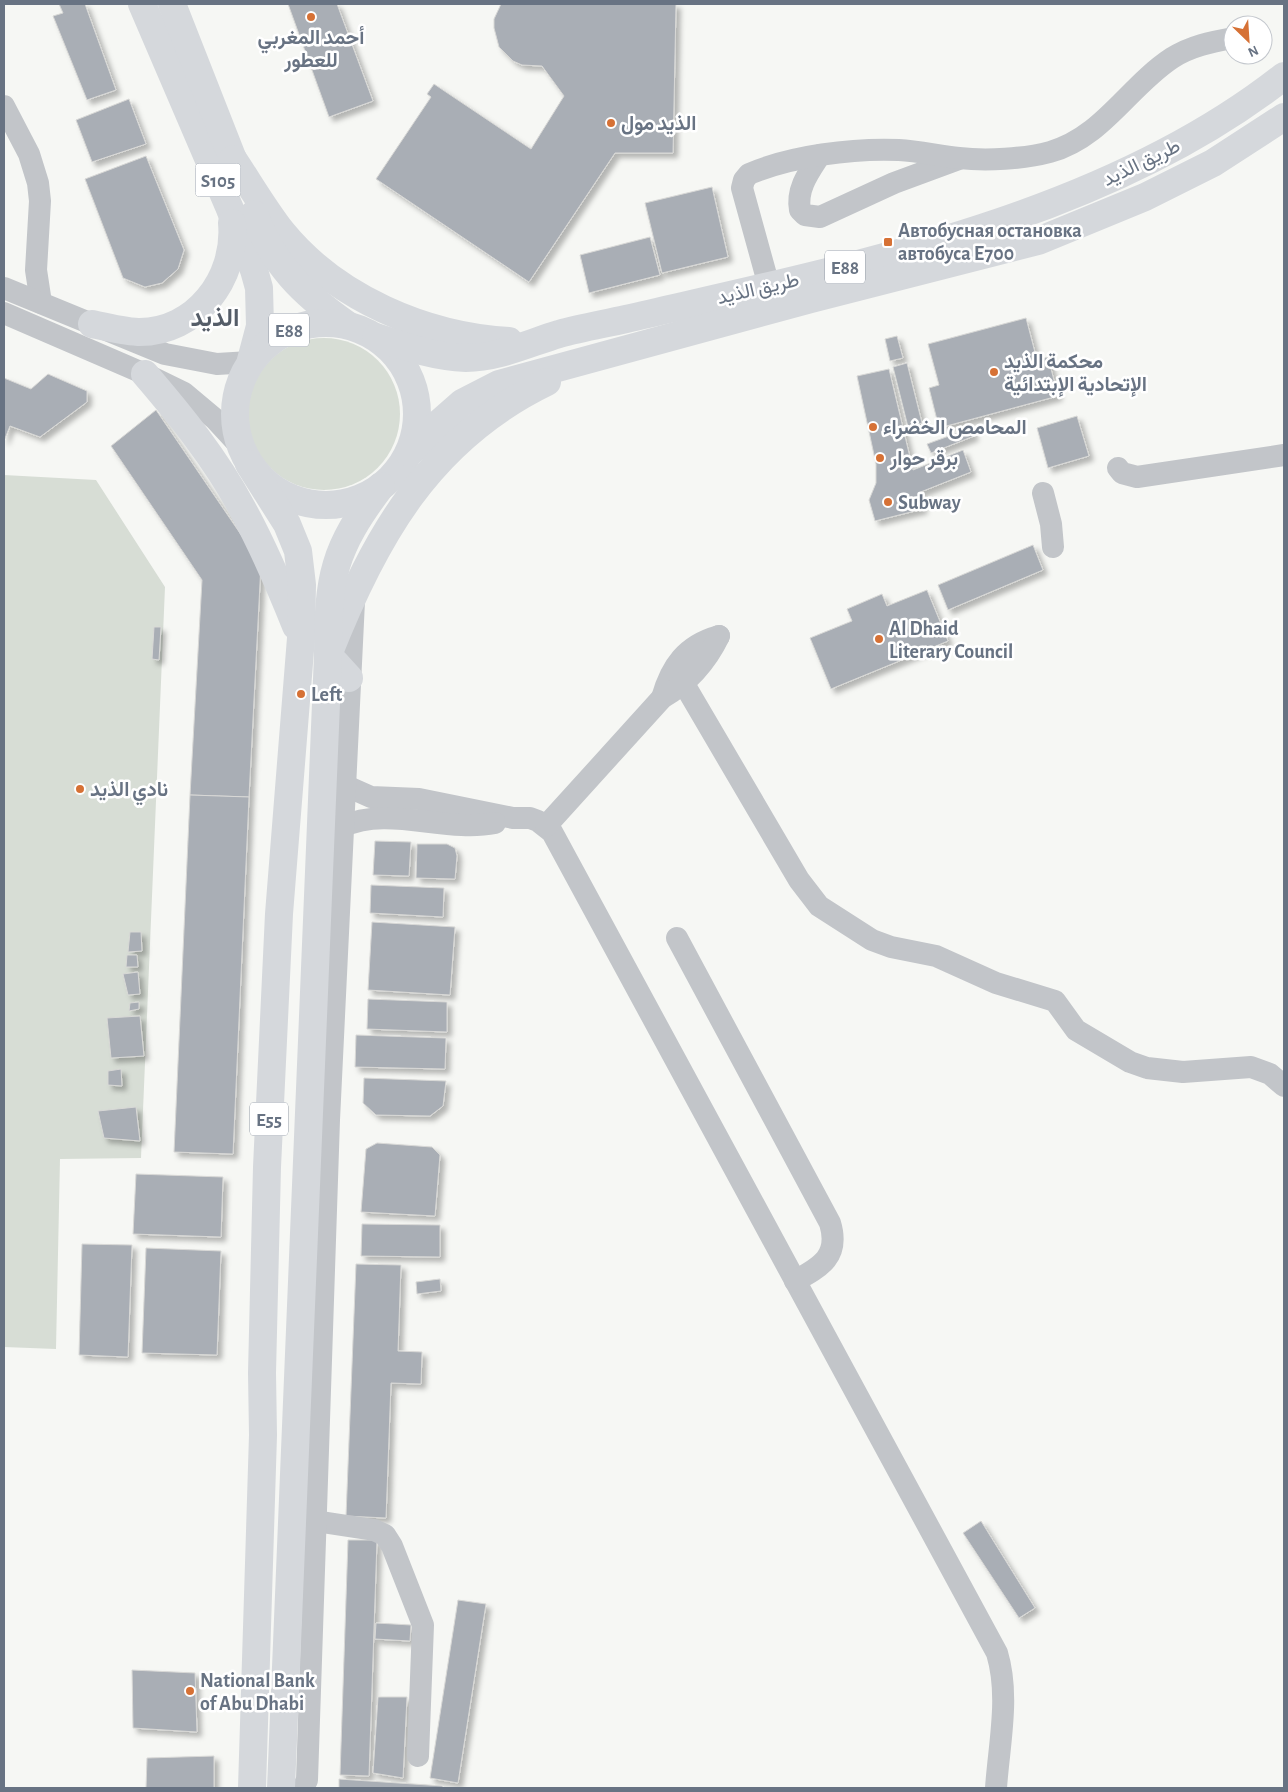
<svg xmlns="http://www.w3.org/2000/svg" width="1288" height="1792" viewBox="0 0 1288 1792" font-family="'Alegreya Sans',Vazirmatn,sans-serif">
  <defs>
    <filter id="shadow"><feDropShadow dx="4.5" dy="4.5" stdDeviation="2.5" flood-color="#0004"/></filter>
  </defs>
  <rect width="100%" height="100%" fill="#f6f7f4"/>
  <g fill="#d7ddd5">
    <circle cx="324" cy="414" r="76"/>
    <path d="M4,475l92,5 69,107 -24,571 -81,1 -4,190 -52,-2z"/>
  </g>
  <g fill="#a9aeb5" stroke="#d8d8d6" filter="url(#shadow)">
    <path d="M59,4h26l31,86 -29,10 -34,-84 10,-3z"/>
    <path d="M288,4h49l36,97 -44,16z"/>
    <path d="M501,4h175l-3,149h-58l-86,129 -153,-103 55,-82 -4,-3 7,-10 97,65 33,-53 -22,-30 -20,-1 -9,-4 -14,-14 -5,-19v-9z"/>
    <path d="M129,99l17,45 -54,18 -16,-42z"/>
    <path d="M146,156l38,94 -6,19 -16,14 -17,4 -22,-9 -38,-99z"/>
    <path d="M712,187l16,70 -66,16 -17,-70z"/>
    <path d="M650,237l10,38 -71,18 -9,-38z"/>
    <path d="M1026,318l11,42 11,-3 10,39 -119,32 -10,-40 10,-3 -11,-41z"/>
    <path d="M897,336l6,22 -13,3 -5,-22z"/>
    <path d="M907,363l15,60 -14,4 -15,-60z"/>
    <path d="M889,369l24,101 50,-20 8,22 -53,21 5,16 -48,12 -6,-21 7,-17v-19l-19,-88z"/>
    <path d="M48,374l39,17v11l-47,35 -30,-11 -6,15v-63l27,11z"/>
    <path d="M156,410l105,154 -12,233 -59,-2 12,-215 -91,-134z"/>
    <path d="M1077,416l12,40 -41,12 -11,-40z"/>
    <path d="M971,428l3,8 -43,17 -4,-9z"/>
    <path d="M1033,545l10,25 -95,40 -10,-25z"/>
    <path d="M927,590l21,51 -117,48 -21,-51 42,-17 -5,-12 35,-15 5,12z"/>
    <path d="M154,627h7l-2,33 -7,-1z"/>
    <path d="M190,795l59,2 -16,357 -59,-2z"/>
    <path d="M375,841l36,1 -2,34 -36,-1z"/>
    <path d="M417,844h30l8,4 2,8 -2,23 -39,-1z"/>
    <path d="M371,885l73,3 -1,29 -73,-4z"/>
    <path d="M372,922l83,5 -5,68 -82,-5z"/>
    <path d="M130,932h11l1,19 -14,1z"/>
    <path d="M127,955h10l1,12h-12z"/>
    <path d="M138,972l2,22 -12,1 -5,-21z"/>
    <path d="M368,999l79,3v30l-80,-3z"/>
    <path d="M139,1002v7l-10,2 1,-8z"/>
    <path d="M140,1016l4,40 -33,2 -4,-40z"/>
    <path d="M356,1035l90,3 -1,31 -90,-2z"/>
    <path d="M121,1069l1,17 -14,-1v-14z"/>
    <path d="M364,1078l82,3 -3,25 -13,10 -54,-1 -13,-12z"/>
    <path d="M136,1107l4,34 -36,-3 -6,-27z"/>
    <path d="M377,1143l55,4 8,8 -5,61 -74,-4 5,-63z"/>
    <path d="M136,1174l87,3 -2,60 -88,-3z"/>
    <path d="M362,1224l78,1v32l-79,-1z"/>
    <path d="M82,1244l50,1 -4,112 -49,-2z"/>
    <path d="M146,1248l75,3 -4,104 -75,-2z"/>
    <path d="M356,1264l45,1 -3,86 24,1 -1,32 -30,-1 -5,135 -40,-2z"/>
    <path d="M440,1279l1,12 -24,3 -1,-12z"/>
    <path d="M981,1521l54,87 -16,10 -56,-85z"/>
    <path d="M348,1540h29l-8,236 -29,-1z"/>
    <path d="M458,1600l28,4 -28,179 -28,-5z"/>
    <path d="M376,1623l35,2 -1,16 -35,-2z"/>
    <path d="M132,1670l63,3 2,59 -64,-4z"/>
    <path d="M378,1697h29l-4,81 -30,-5z"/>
    <path d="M214,1756v32h-68l1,-30z"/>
    <path d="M339,1779l104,7 -1,2h-103z"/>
  </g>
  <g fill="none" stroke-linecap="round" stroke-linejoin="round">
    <g stroke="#c2c5c9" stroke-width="22">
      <path d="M4,106l25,48 9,29 2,18 -4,69 5,33"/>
      <path d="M820,155c-11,17 -24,34 -20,55l5,5 15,2 74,-34 65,-24"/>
      <path d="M769,286l-27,-98 2,-8 5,-6c42,-18 104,-26 150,-24 20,1 40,6 60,8 27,3 65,1 91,-6 53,-15 78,-65 122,-94 19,-12 39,-16 61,-20"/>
      <path d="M4,288l161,66 52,10 33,-2"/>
      <path d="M4,313l141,61 39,19 31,26 24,26"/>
      <path d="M1118,468l4,5 15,4 147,-22"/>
      <path d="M1043,493l8,31 2,23"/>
      <path d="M684,684l115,196 20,26 53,34 19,7 45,9 60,27 59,18 21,29 54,32 17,6 36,4 68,-5 19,7 14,12"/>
      <path d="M662,698c9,-32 24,-53 57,-62"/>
      <path d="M344,785l27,12 48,2 94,19h17l8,3 14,11 445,821c13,43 2,91 -1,135"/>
      <path d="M546,826l116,-128c26,-15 44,-35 57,-62"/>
      <path d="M342,827c46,-22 103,6 153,-4"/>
      <path d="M677,938l153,285c10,33 -9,44 -35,58"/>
      <path d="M315,1521l59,9 11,5 7,11 31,79 -5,131"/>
      <path d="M303,1788l4,-8 22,-660 25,-519"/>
    </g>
    <g stroke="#d5d8dc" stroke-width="28">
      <path d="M142,4l88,205 24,61 5,18 1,38 -9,34"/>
      <path d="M172,4l68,173"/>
      <path d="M233,159c16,24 31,50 49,73 54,66 143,104 227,109"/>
      <path d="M254,214c20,51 48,79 92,110"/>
      <circle cx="326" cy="414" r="91"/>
      <path d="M92,324c14,3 31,7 46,8 58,1 99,-54 94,-109"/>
      <path d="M376,337c30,10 59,20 90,21 32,0 63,-15 93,-24 22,-6 45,-10 67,-15 220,-51 477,-100 658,-243"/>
      <path d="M145,374c36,42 71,85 97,134 21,38 38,78 54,118"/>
      <path d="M409,453l28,-28 25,-22 37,-19 312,-85 227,-58 107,-44 68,-34 71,-46"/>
      <path d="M249,464l38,60 11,27 4,34 -1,53 -22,276 -12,253 -5,206 1,62 -11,353"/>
      <path d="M349,678l-21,-23c46,-117 101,-216 219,-273"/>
      <path d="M281,1788l47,-1133c0,-79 5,-105 53,-169"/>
    </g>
  </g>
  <g fill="#d67135" stroke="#fff" stroke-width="2">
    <circle cx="311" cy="17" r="5"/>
    <circle cx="611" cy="123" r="5"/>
    <rect x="883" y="237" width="10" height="10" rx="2.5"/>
    <circle cx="994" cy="372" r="5"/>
    <circle cx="873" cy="427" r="5"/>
    <circle cx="880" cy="458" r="5"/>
    <circle cx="888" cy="502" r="5"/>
    <circle cx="879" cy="639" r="5"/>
    <circle cx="301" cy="694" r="5"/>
    <circle cx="80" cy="789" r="5"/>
    <circle cx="190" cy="1691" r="5"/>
  </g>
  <g text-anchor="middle" stroke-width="5" stroke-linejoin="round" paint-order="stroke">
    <g fill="#fff" stroke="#959da8" stroke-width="1">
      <rect x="195.5" y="163.5" width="45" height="33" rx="4"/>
      <rect x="825" y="250.5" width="40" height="33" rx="4"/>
      <rect x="269" y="313.5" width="40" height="33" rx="4"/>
      <rect x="250" y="1102.5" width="38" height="33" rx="4"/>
    </g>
    <g font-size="19" font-weight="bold" fill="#687383">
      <text x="218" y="187">S105</text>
      <text x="845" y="274">E88</text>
      <text x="289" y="337">E88</text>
      <text x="269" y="1126">E55</text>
    </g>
    <g font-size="20" font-weight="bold" fill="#687383" stroke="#fff" text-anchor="start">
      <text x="311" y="44" text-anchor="middle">أحمد المغربي<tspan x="311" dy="23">للعطور</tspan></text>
      <text x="621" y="130">الذيد مول</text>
      <text x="898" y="237">Автобусная остановка<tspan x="898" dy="23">автобуса Е700</tspan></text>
      <text x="1004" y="368">محكمة الذيد<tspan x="1004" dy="23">الإتحادية الإبتدائية</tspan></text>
      <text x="883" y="434">المحامص الخضراء</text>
      <text x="890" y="465">برقر حوار</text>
      <text x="898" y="509">Subway</text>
      <text x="889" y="635">Al Dhaid<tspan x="889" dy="23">Literary Council</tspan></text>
      <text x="311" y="701">Left</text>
      <text x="90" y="796">نادي الذيد</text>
      <text x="200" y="1687">National Bank<tspan x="200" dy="23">of Abu Dhabi</tspan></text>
    </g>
    <g font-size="20" fill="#687383" stroke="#fff">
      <text transform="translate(1141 162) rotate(-26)" y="7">طريق الذيد</text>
      <text transform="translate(758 288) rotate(-13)" y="7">طريق الذيد</text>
    </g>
    <g font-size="25" font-weight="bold" fill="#555d68" stroke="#fff">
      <text x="215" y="326">الذيد</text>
    </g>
  </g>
  <rect width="1288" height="1792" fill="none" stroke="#687383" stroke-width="10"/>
  <g transform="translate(1248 40) rotate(155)"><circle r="24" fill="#ffffff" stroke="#c3c7cd"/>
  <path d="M0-4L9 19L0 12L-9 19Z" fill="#d67135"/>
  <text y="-8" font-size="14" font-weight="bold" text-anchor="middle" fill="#687383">N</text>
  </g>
</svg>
